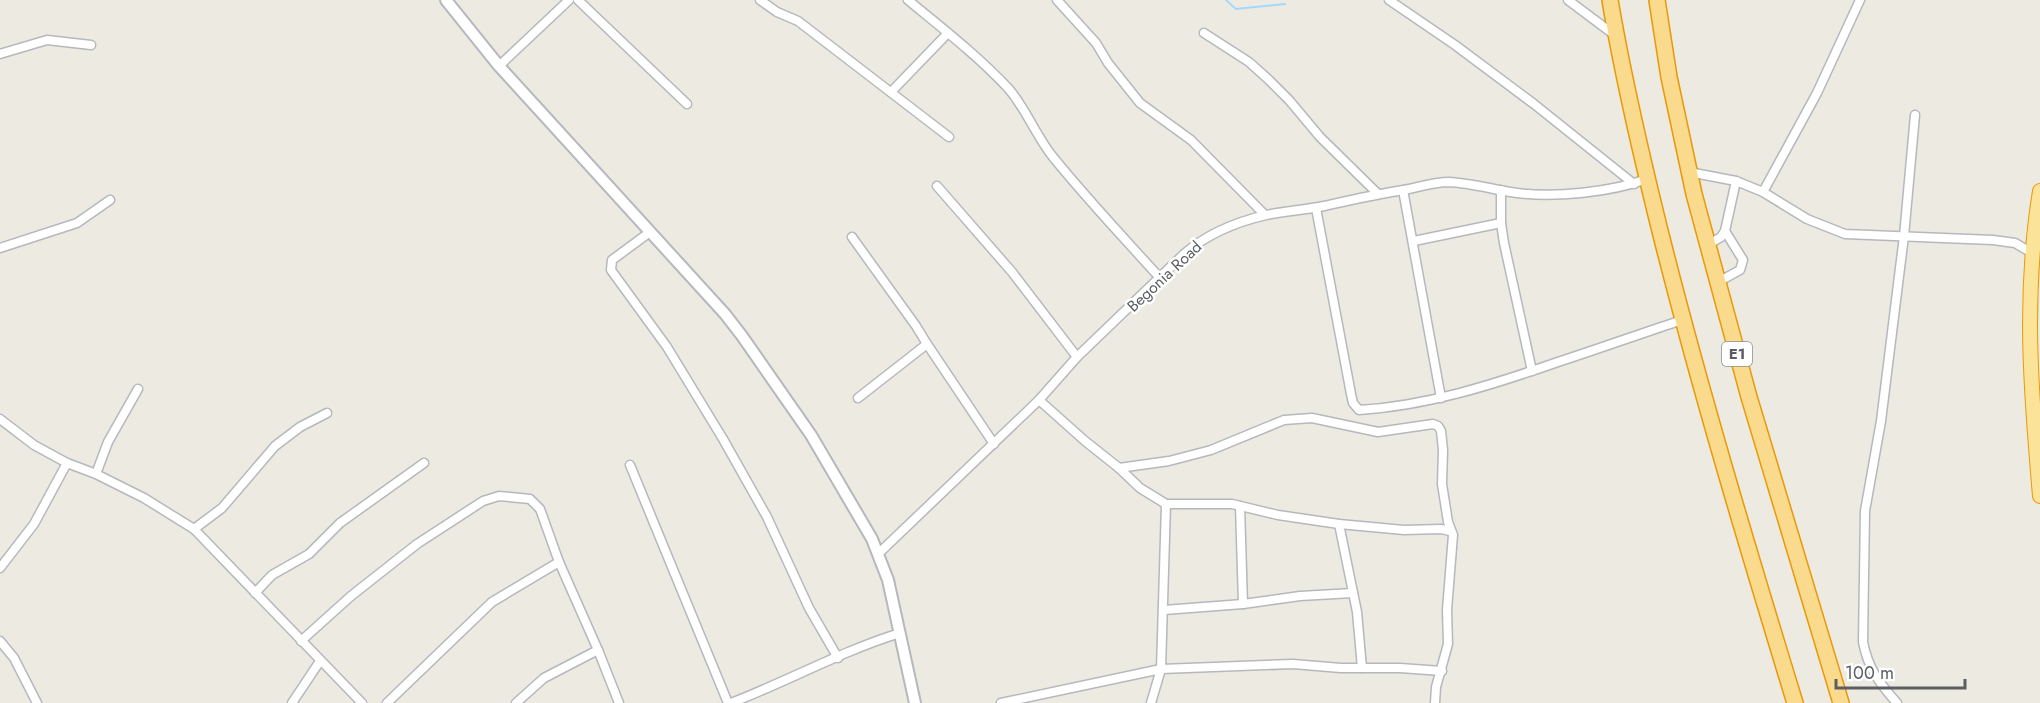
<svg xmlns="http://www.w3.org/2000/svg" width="2040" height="703" viewBox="0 0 2040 703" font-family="Jost,sans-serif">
  <rect width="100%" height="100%" fill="#edeae2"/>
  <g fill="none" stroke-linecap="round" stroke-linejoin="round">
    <path stroke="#a3d9fd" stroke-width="2" d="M1226,0l10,9 49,-5"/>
    <g stroke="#b5b8bc" stroke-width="11">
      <g id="minor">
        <path d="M578,0l109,104"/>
        <path d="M760,0l17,12 21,9 151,116"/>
        <path d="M908,0c34,28 70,56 100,88 17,19 28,48 45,69 34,42 71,81 107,121"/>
        <path d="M1057,0l39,43 12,20 32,40 51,37 74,75"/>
        <path d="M1389,0l66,45 79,59 100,80"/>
        <path d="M1568,0l48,36"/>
        <path d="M1204,33l45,29 20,18 20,20 31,37 57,56"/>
        <path d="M0,54l47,-14 44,5"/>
        <path d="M499,66l70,-66"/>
        <path d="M891,92l57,-59"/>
        <path d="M1689,172l47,9 27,11 44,27 38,15 148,6 22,3 17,10"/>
        <path d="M937,186l75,86 65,85"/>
        <path d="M1403,190l38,208"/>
        <path d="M1501,190v33l3,20 28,128"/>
        <path d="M1763,192l54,-99 43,-93"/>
        <path d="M1316,208l35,186 2,9 6,7c67,-4 133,-25 196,-47 43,-14 85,-29 127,-43"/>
        <path d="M650,232l-38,28 -1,10 56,77 56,92 44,78 42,91 29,50"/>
        <path d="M852,237l64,89 11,18 67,100"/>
        <path d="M1414,241l87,-18"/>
        <path d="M1709,244l12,-7 4,-6 11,-50"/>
        <path d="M0,248l77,-25 33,-23"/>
        <path d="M1718,282l22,-12 3,-10 -18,-29"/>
        <path d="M858,398l69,-54"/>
        <path d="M1039,400l46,41 34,27 21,20 26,16h66l46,11 61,9 65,6 37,-1 9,2"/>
        <path d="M0,419l34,26 33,18 29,11 48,24 50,31 168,174"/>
        <path d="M630,465l98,238"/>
        <path d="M1119,468l50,-7 42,-11 73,-30 28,-2 66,14 55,-8 5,2 3,5 2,19 -1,34 6,38 5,13 -6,75 1,34 -12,43 -1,16"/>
        <path d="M96,474l12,-32 30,-53"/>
        <path d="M1166,504l-5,165 132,-5 48,4h59l42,3"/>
        <path d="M1240,506l3,98"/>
        <path d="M1339,524l18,88 5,56"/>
        <path d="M194,529l28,-21 53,-62 25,-19 27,-14"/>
        <path d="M878,554l161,-154 38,-43 107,-103c23,-20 52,-32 82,-39 19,-4 39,-5 58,-9 27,-6 53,-12 80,-16 15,-3 30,-8 45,-8 22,1 46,8 68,11 38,5 94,-1 130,-14"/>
        <path d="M0,568l34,-44 33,-61"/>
        <path d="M255,593l17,-18 37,-21 31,-31 84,-60"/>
        <path d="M1164,610l79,-6 57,-8 53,-3"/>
        <path d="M0,641l14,17 23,45"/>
        <path d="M301,641l50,-45 66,-52 66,-43 16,-5 31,3 10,10 19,53 39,88 21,53"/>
        <path d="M292,703l28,-42"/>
        <path d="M387,703l105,-101 67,-40"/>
        <path d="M516,703l28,-25 54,-28"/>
        <path d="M731,703c57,-22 111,-52 169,-70"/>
        <path d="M1001,703l160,-34 -10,34"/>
        <path d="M1897,703c-18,-20 -29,-35 -34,-61l2,-131 16,-90 23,-185 11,-121"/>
      </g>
    </g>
    <g stroke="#b5b8bc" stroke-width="14">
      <path id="tertiary" d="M446,0l53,66 226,248 17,22 69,99 61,104 16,41 27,123"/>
    </g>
    <g stroke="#e99906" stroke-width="16">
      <path id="trunk" d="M2040,191c-17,105 -9,201 0,305"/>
    </g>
    <g stroke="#e99906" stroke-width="18">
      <g id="motorway">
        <path d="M1610,0c13,78 31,154 50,231 40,159 87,315 135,472"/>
        <path d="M1657,0l12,77 25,117 55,203 92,306"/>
      </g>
    </g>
    <use href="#minor" stroke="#fff" stroke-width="8"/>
    <use href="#tertiary" stroke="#fff" stroke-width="10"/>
    <use href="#trunk" stroke="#fce39a" stroke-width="14"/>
    <use href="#motorway" stroke="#fada8d" stroke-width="15"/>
  </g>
  <g text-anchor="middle" stroke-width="5" stroke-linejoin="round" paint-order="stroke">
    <rect fill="#fff" stroke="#8c8f92" stroke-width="1.5" x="1722" y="342" width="30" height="24" rx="4.5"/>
    <g font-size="15" font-weight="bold" fill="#5b5f63">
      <text x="1737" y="359">E1</text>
    </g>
    <g font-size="16" fill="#5b5f63" stroke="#fff">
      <text transform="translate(1164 276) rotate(-43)" y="6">Begonia Road</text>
    </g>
  </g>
  <path d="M1836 679v9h129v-9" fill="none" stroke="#5b5f63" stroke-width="3"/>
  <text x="1845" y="679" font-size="18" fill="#5b5f63" stroke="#ffffff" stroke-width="4.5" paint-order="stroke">100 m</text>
</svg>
